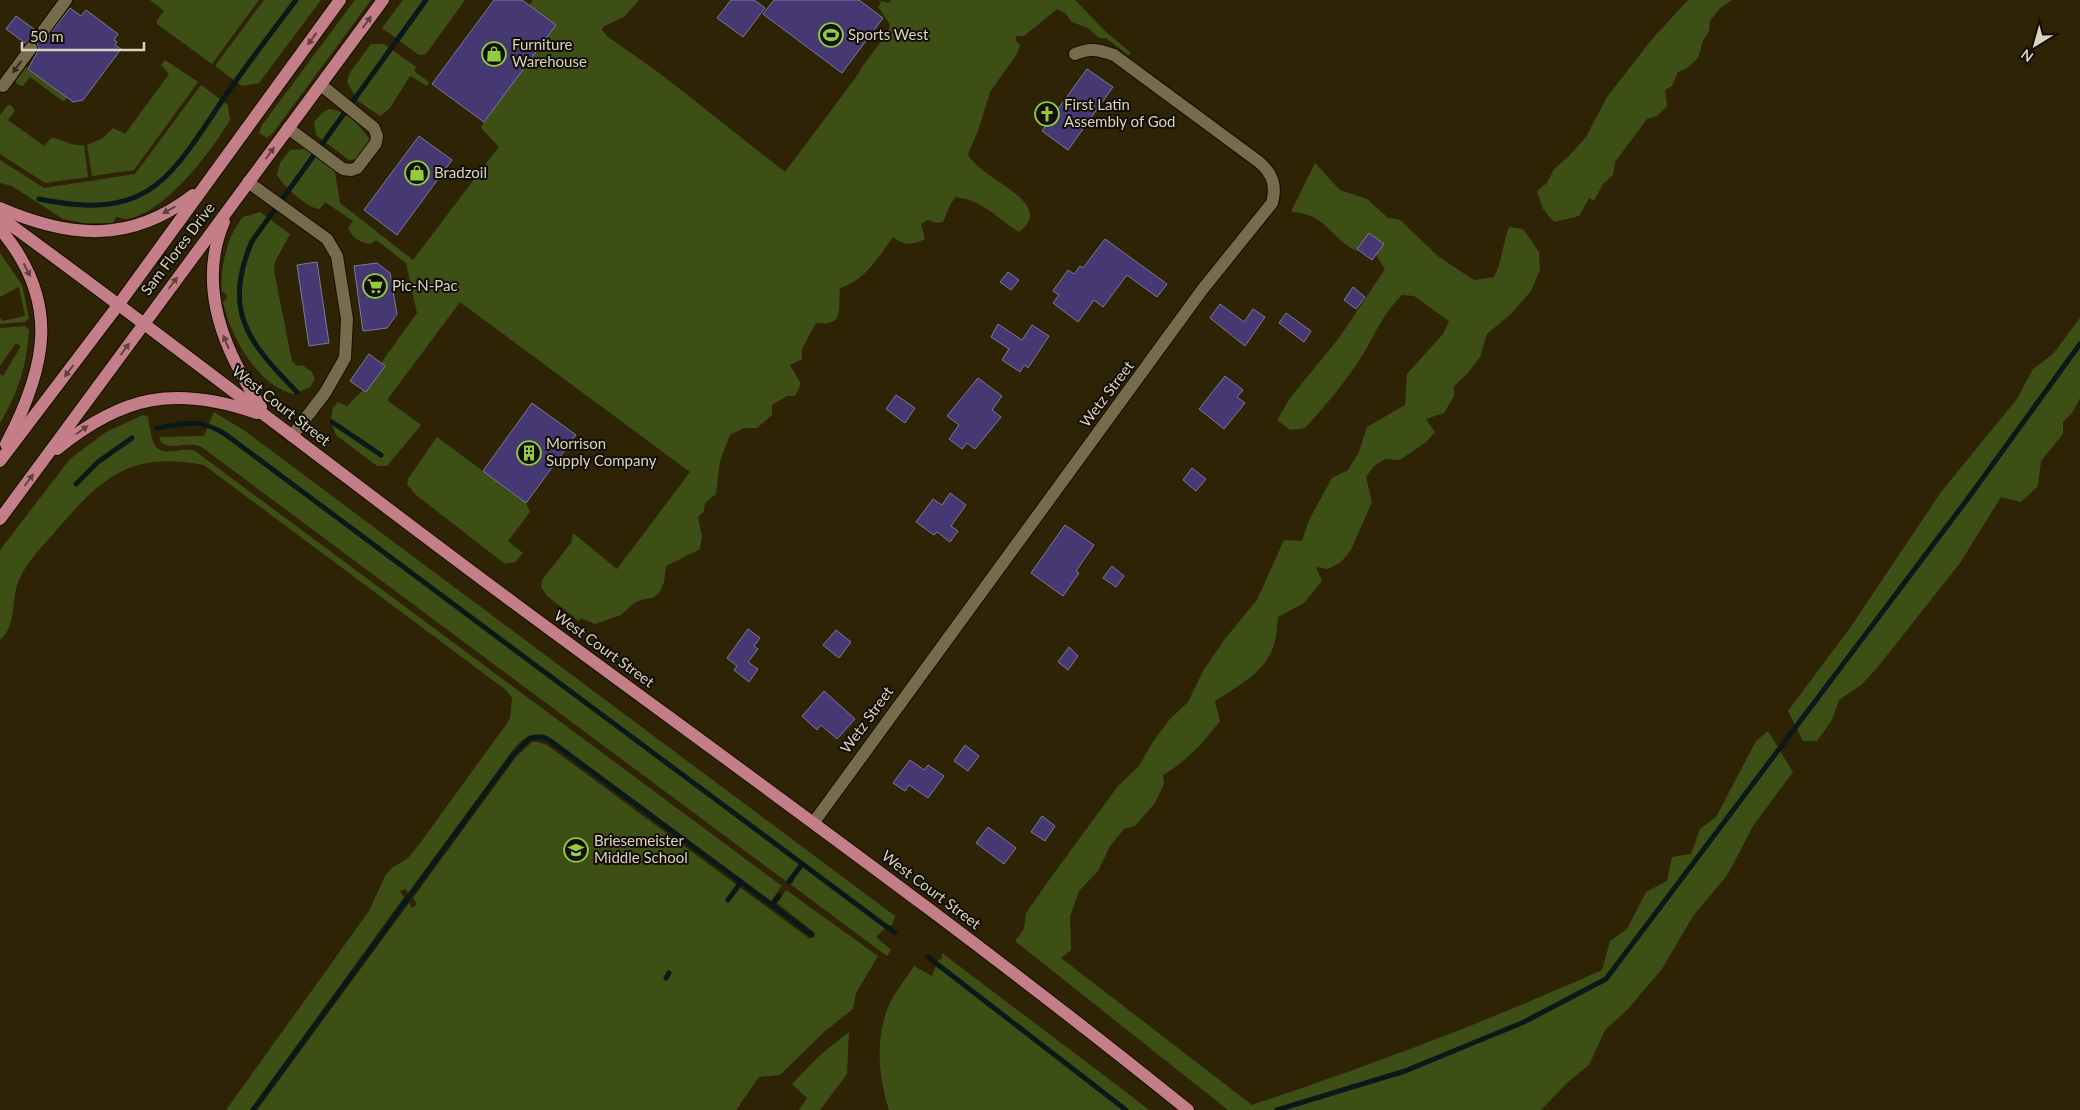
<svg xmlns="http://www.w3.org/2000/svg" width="2080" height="1110" viewBox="0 0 2080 1110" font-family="Lato,sans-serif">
  <rect width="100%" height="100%" fill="#2e2405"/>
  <g fill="#3e4f15">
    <path d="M150,0h109l-47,64 -55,-40v-4l7,-9z"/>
    <path d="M264,0h57l-62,83 -17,3 -27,-20z"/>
    <path d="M355,0h16l-98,133 -6,5 -8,-5 3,-8z"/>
    <path d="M403,0h62l-39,54 -7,1 -37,-27z"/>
    <path d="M533,0h106l-15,17 -20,9 -2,4 5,6 55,39 123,97 74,-99c7,-15 30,-37 31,-49l-12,-17 3,-5 -3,-2 10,3 3,-3h184l31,32 25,21 -3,2 -22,-17h-7l-11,-10 -16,-6 -7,-9 -8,-4 -33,27h-7l-2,4 5,5 -3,9 -27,38 -12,39 -10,23c13,27 90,48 51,78 -23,-14 -34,-31 -63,-35l-5,6 -8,19 -7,1 -8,-3 -7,4 4,15c-12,6 -22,7 -32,-2 -15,20 -27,43 -53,51 -2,20 5,39 -24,35l-14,26v10l-12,6 11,19 -6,12h-8l-15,9v10l-15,13h-13l-14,7 -10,26 -4,33 -11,9 -1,8 -6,6 4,19 -2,13 -34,17 -2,16 -5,11 -6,5 -9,1 -10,4 -13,12 -26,9 -14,-6 -2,3 -32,-25 -6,-9 1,-7 29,-37 2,-10 44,36 73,-97 -230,-170 -73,98 34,25 -34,41h-10l-41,-31 -5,-13 3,-1 -3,-2 2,-11 5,-6 9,4 16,-16 3,2 19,-26 -4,-3 36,-50 -11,-50 -30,-23 -5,4c-10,-1 -19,-6 -23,-16l5,-7 -28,-19 -5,7c-10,1 -40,-25 -43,-35l3,-11 10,-13 17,-1 28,22 5,32 73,57 78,-103 8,-10 -18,-19 3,-6 71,-97 -26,-19z"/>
    <path d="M1688,0h44l-12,8 -10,13 -1,10 -6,10 -5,17 -11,10 -9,4 -6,14 -7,4 2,16 -10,10 -10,3 -32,43 -2,13 -10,9 -9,17 -5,-3 -10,18 -25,6 -11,-13 -6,-18 10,-8 7,-14 15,-13 17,-19 21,-40 46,-59z"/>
    <path d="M371,44h13l32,23 -2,4 15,11 -2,4 -17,-10 -20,32 -10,8 -22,-15 -11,-19 2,-8z"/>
    <path d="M165,60l33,22 -64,88 -42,6 -5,-31 16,-7 10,-10 12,6 44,-60 -8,-9z"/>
    <path d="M26,67l41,30 -3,5 -34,-25 -7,9 -6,-2 -1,-4z"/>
    <path d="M201,85l27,20 2,15c-19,32 -65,93 -103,99 -4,1 -6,-2 -11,-2l-3,6h-29l-21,-4 -51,-33 -12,-3v-23l44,28 91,-14z"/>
    <path d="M8,105l4,1 3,5 -7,9 36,26 7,-8c11,0 20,9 33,7l4,32 -43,6 -45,-29v-39z"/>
    <path d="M329,109c16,1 34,18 41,32l-12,18 -9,1 -33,-25 -2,-13 9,-10z"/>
    <path d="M1315,163l25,27 27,9 21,19 12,2 39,37 35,23 20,-3c8,-16 9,-34 15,-50l14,2 16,23 1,18 -9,21 -20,23 -24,20 -7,23 -12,16 -14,13v10l-10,17 -18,6 9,13 -9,10 -26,18 -15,-1 -11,7 -8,11 6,25 -21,48 -10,12 -13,7 -12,-2 6,14 -18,22 -26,14c-1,9 -1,18 -4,27 -7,28 -37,42 -59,57l5,20c-17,22 -33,40 -57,54l1,9 -9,19 -20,23 -11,3 -14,17 -12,25 -19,20 -9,25 1,34 -10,8 191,147c120,-40 234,-83 350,-135l8,-29 17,-12 19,-37 21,-11 5,-24 19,-3 9,-25 16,-12 40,-76 12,-10 25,41 -40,54 -25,48 -35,42 -31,53 -35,41 -22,20 -16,35 -21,17 -27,28h-313l-213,-169 9,-12 2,-16 26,-37 66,-90 21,-20 13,-23 18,-24 18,-17 15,-31 21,-31 33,-40 27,-60 18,1 7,-21 23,-42 16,-8 11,-18 8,-25 38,-22 2,-31 36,-40 6,-13 -35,-25 -12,-1c-19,18 -28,42 -42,64 -16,25 -35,47 -55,69l-15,2 -13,-10 13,-22 49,-60 46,-69 -11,-17c-6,-1 -18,0 -23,-4 -23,-15 -28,-35 -60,-36z"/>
    <path d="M260,212l30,22 -15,28 -1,9 18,90 5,5 5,-1 10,7 3,7 -5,8 -11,5 -3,-3 -2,5c-36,-7 -64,-59 -71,-92l4,-4 -1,-4 -4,-3c-2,-24 5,-55 21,-74z"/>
    <path d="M0,253l22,32 7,33 -4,4 -25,2v-7l2,4 23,-5 -6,-29 -19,10z"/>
    <path d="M2080,318v80l-8,15 -9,9v12l-22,27 -3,25 -17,16 -20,-5 -41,66 -83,105 -16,17 -22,15 -7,20 -15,21h-14l-15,-30 62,-83 91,-136 76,-93 16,-30 20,-15z"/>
    <path d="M25,326l4,4c-2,35 -11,63 -29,93v-49l3,2 18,-30 -5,-3 -16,23v-38z"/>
    <path d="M214,412l31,19 650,485 -3,9h-3l-13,12 15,13 -4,6 -97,-72 4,-2 -6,-5 -1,5 -584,-434c-14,-9 -30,4 -42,-6l-2,-5 45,-1z"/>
    <path d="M143,415l5,2c4,20 2,38 27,34 7,-1 13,-2 20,0l587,435 -11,15 -215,-159c-18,-13 -30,-8 -43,8l-105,143 -3,-4 -5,2 4,6 -154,213h-24l143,-199 16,-35 7,-8 16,-10 13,-16 89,-123 2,-21 -6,-8 -302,-225c-75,-14 -103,13 -149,67 -13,15 -28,29 -36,48 -9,20 -1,44 -19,60v-90l70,-91 36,-27z"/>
    <path d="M437,437l89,66 4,9 -22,29 15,12 -8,9 -10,2 -89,-69 -9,-11 1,-5z"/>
    <path d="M532,742h6l9,3 263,194 5,-6 -38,-30 9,-13 92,66 -22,37 -3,16 -29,23 -44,43 -21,2 -23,33h-479l152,-207 3,5 5,-4 -4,-6 103,-141z"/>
    <path d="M942,953l180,136 27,21h-260c-11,-35 -15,-77 3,-111 6,-11 15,-22 22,-33l18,10 6,-16 4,-1z"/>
    <path d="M849,1032l-2,42 -27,36h-21l8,-12 -15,-14 27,-28z"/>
  </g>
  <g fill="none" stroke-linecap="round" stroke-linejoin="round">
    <g stroke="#0a1819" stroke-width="5">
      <path d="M39,199c112,23 130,-20 187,-104 22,-32 46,-63 70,-95"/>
      <path d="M297,392c-48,-49 -75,-80 -45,-151l174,-241"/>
      <path d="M332,422l49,33"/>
      <path d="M156,428c31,-4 41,-11 69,6l670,499"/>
      <path d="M76,484l22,-22 34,-24"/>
      <path d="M789,882l13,-18"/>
      <path d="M728,900l13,-18"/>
      <path d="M772,905l40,30"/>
      <path d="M928,957l198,153"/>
      <path d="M666,978l3,-5"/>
      <path d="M253,1110l260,-355 17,-17 13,-1 6,3 223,165 7,-9"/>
      <path d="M1277,1110l128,-39 119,-49 82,-43 363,-482 111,-153"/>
    </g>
  </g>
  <g fill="#453873" stroke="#7d7998">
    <path d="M494,0h28l34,25 -72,97 -52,-38z"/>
    <path d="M731,0h23l11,8 -22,29 -26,-19z"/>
    <path d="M774,0h85l24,18 -41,55 -79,-59z"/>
    <path d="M70,8l11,8 5,-6 32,24 -4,6 3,2 -2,3 6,4 -38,51 -10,2 -45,-33 11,-20 -3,-7 -5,-2 -6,3 -19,-14 10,-13 18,13 -1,5 3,6 8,2z"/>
    <path d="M1087,69l26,18 -45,63 -26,-19z"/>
    <path d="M419,136l33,24 -55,75 -33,-25z"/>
    <path d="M1369,233l15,11 -12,16 -15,-11z"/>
    <path d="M1105,239l62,45 -10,13 -30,-22 -24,32 -9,-7 -16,22 -25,-19 6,-8 -6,-4 15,-21 6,4 6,-8 3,2z"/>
    <path d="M317,262l12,81 -20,3 -12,-81z"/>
    <path d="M377,263l13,10 7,41 -10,14 -24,3 -9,-65z"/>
    <path d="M1008,272l11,8 -8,10 -11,-8z"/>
    <path d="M1353,287l12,10 -9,12 -12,-9z"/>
    <path d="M1220,304l24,18 9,-13 12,8 -20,29 -35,-28z"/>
    <path d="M1286,313l25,18 -7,11 -25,-19z"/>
    <path d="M998,324l24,16 10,-15 17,11 -21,32 -4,-3 -4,7 -18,-12 7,-11 -18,-12z"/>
    <path d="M369,354l16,12 -19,26 -16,-11z"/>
    <path d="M1225,376l18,14 -6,7 8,6 -21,26 -25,-20z"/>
    <path d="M978,378l24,18 -10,14 9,7 -26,32 -8,-6 -5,6 -13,-10 10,-14 -12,-9z"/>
    <path d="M896,395l19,13 -10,15 -19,-14z"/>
    <path d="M532,403l44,32 -50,68 -43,-32z"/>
    <path d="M1192,468l14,11 -10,12 -13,-11z"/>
    <path d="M950,493l16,12 -15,21 7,5 -8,11 -13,-10 -3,3 -18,-13 17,-23 9,6z"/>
    <path d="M1065,525l29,20 -18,26 3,2 -16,23 -32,-23z"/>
    <path d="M1112,566l12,10 -8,11 -13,-9z"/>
    <path d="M748,629l12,9 -6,8 4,3 -10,13 10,7 -9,13 -15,-12 3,-4 -10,-8z"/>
    <path d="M836,630l15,12 -12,16 -16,-13z"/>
    <path d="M1069,647l9,9 -10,14 -10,-8z"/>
    <path d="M824,691l31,28 -18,20 -16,-14 -4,5 -15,-14z"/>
    <path d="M965,745l14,11 -11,15 -14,-10z"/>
    <path d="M910,760l14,10 4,-5 16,11 -16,22 -19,-13 -4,6 -12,-8z"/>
    <path d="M1042,816l13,10 -10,15 -14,-9z"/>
    <path d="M988,827l28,21 -12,16 -28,-21z"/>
  </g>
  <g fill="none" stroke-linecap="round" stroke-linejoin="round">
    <g stroke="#150d00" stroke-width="14">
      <g id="minor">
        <path d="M41,34l25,-34"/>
        <path d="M3,86l28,-38"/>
        <path d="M288,128l55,41 8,1 6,-2 19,-25 1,-7 -3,-8 -53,-43"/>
        <path d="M248,182l79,57 10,17 10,63 -2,39 -20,35 -33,43"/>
        <path d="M814,822l388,-532 70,-87c5,-18 0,-30 -13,-41l-145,-107c-15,-5 -24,-8 -39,-1"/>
      </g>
    </g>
    <g stroke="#150d00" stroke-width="14">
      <g id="major">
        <path d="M0,208c69,30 130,36 193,-13"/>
        <path d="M0,217c173,126 341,258 514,386 226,167 455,330 674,507"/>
        <path d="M224,222c-28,65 1,130 37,185"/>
        <path d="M0,229c61,72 47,138 6,215"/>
        <path d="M57,449c66,-54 119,-64 200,-36"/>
        <path d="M0,461l119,-157 221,-304"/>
        <path d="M0,519l383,-519"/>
      </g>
    </g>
    <use href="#minor" stroke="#766b4b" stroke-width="12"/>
    <use href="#major" stroke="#c47e87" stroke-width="12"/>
  </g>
  <defs><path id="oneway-solid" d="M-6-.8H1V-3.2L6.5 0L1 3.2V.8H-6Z" transform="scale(1.25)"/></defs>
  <g fill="#62403e">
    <use href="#oneway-solid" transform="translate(367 22) rotate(-54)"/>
    <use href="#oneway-solid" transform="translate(312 39) rotate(126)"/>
    <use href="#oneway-solid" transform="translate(270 153) rotate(-54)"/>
    <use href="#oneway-solid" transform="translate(169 210) rotate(151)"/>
    <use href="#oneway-solid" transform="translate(27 270) rotate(63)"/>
    <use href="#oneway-solid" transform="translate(173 283) rotate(-53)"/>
    <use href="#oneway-solid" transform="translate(226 342) rotate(-113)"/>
    <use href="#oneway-solid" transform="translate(125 349) rotate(-54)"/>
    <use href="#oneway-solid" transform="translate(69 371) rotate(127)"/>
    <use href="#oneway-solid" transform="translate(82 430) rotate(-35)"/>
    <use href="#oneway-solid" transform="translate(29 480) rotate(-53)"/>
  </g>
  <use fill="#302a19" href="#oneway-solid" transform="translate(17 67) rotate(126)"/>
  <defs>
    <g id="stadium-ring" transform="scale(1.25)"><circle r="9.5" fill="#120e03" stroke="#93cd3d" stroke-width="1.5"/><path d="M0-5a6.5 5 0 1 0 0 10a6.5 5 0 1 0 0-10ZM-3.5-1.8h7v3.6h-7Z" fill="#93cd3d"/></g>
    <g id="shop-ring" transform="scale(1.25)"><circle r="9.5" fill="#120e03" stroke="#93cd3d" stroke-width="1.5"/><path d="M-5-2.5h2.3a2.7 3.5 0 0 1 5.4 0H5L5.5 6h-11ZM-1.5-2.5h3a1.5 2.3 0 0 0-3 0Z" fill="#93cd3d"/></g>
    <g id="church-ring" transform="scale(1.25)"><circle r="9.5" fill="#120e03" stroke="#93cd3d" stroke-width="1.5"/><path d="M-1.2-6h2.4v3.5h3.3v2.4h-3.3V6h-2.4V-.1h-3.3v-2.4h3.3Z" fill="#93cd3d"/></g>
    <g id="supermarket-ring" transform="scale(1.25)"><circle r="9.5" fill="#120e03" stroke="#93cd3d" stroke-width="1.5"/><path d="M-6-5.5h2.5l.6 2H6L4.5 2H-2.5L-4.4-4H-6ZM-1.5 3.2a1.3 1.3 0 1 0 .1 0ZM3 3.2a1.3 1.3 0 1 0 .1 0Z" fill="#93cd3d"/></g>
    <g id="building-ring" transform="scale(1.25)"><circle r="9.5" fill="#120e03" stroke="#93cd3d" stroke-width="1.5"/><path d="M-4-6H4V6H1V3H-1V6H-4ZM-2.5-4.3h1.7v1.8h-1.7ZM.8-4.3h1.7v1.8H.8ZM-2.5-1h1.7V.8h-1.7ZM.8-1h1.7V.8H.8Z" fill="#93cd3d"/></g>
    <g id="school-ring" transform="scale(1.25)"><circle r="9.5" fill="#120e03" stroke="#93cd3d" stroke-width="1.5"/><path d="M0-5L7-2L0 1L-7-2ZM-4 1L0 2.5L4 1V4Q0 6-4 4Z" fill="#93cd3d"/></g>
  </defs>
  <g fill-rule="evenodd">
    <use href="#stadium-ring" x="831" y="35"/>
    <use href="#shop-ring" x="494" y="54"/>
    <use href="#church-ring" x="1047" y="114"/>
    <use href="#shop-ring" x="417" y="173"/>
    <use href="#supermarket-ring" x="375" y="286"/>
    <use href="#building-ring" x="529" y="453"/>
    <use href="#school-ring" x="576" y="850"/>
  </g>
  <g text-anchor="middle" stroke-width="4" stroke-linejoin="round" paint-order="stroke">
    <g font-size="15" fill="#dad3c2" stroke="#120e03" text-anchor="start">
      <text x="848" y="40">Sports West</text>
      <text x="512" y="50">Furniture<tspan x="512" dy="17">Warehouse</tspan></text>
      <text x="1064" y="110">First Latin<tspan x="1064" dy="17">Assembly of God</tspan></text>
      <text x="434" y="178">Bradzoil</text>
      <text x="392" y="291">Pic-N-Pac</text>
      <text x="546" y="449">Morrison<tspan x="546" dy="17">Supply Company</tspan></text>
      <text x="594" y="846">Briesemeister<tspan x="594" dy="17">Middle School</tspan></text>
    </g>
    <g font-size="15" fill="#dad3c2" stroke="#120e03">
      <text transform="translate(178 249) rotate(-53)" y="5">Sam Flores Drive</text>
      <text transform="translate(1107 394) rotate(-53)" y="5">Wetz Street</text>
      <text transform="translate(281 406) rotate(38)" y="5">West Court Street</text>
      <text transform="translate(604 649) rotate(36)" y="5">West Court Street</text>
      <text transform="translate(867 720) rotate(-54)" y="5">Wetz Street</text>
      <text transform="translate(931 890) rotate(37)" y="5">West Court Street</text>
    </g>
  </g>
  <g transform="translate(2035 45) rotate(217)" stroke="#120e03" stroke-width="4" paint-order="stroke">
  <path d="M0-4L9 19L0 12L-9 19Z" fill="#dad3c2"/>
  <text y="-8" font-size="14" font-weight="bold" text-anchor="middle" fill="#dad3c2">N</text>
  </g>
  <path d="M22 42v8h122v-8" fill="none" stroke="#dad3c2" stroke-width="2.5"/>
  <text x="30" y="42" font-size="15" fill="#dad3c2" stroke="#120e03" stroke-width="4" paint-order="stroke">50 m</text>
</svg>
